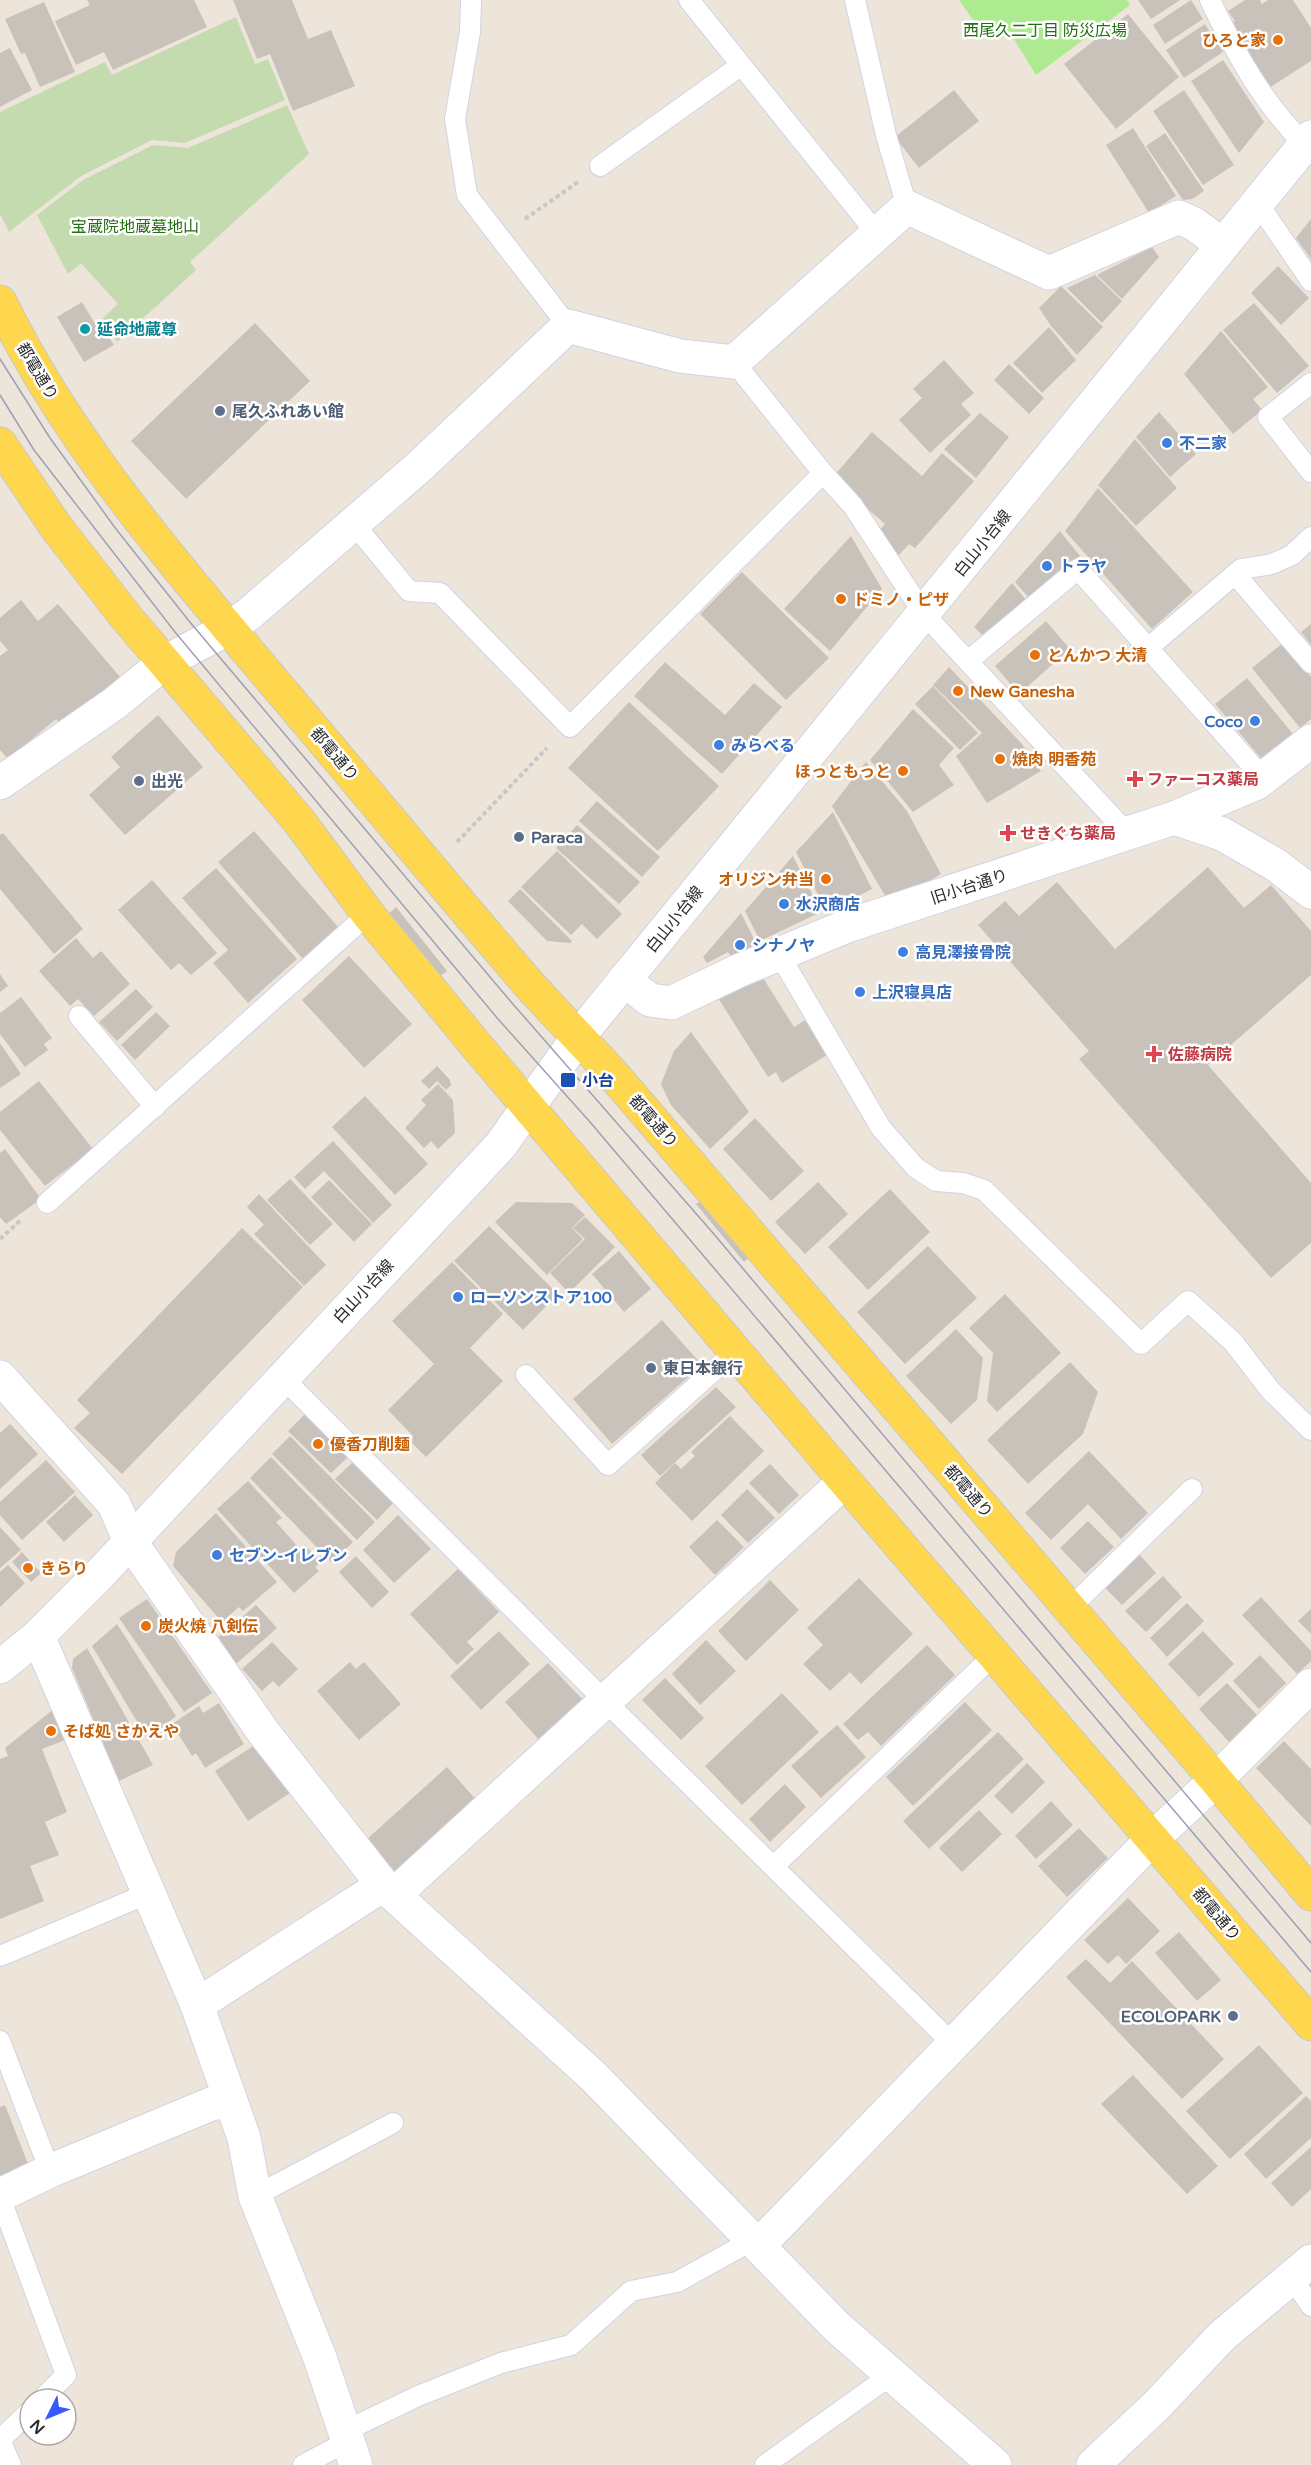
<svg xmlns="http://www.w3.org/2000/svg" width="1311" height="2465" viewBox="0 0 1311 2465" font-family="'Varela Round','Noto Sans JP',sans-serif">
  <rect width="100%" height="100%" fill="#eee5da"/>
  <path fill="#aeeb90" d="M959,0h168l3,5 -94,70 -27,-44 -36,-11z"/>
  <g fill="#c4daaf">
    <path d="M236,17l19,47 13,-5 17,41 -100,43 -33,-3 -71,36 -72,56 -9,-18v-102l105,-50 7,13z"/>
    <path d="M287,105l22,49 -119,108 6,8 -79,72 -14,-24 15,-14 -37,-41 -13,11 -31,-59 46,-35 70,-35 35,3z"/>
  </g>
  <g fill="#c9c2ba">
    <path d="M87,0h107l13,27 -94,43 -9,-18 -28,13 -21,-44 35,-16z"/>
    <path d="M233,0h59l16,39 23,-9 24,56 -62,25 -23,-57 -13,5z"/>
    <path d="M1138,0h42l-29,19z"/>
    <path d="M1191,0l12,19 -38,25 -12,-19z"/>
    <path d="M1245,0h15l2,4 6,-4h25l18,28v33l-42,27 -40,-64 6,-3 -7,-10z"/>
    <path d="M44,2l31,70 -35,15 -15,-34 -4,1 -16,-35z"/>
    <path d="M1128,14l51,63 -63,52 -52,-65z"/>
    <path d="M1205,24l18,28 -39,26 -18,-28z"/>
    <path d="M10,48l22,42 -32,17v-54z"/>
    <path d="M1223,60l41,62 -25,31 -48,-72z"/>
    <path d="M954,90l25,31 -60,47 -24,-31z"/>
    <path d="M1184,90l50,75 -31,20 -50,-74z"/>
    <path d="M1133,128l43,68 -27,17 -43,-68z"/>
    <path d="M1165,133l39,58 -12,8 -9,1 -37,-54z"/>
    <path d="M1311,219v40l-15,-21z"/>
    <path d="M1152,247l7,10 -37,42 -25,-24z"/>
    <path d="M1278,266l31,32 -28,27 -30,-32z"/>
    <path d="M1095,275l27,26 -20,22 -35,-35z"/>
    <path d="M1061,286l42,41 -26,28 -26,-29 -12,-18z"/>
    <path d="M82,302l19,32 4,-3 9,14 -30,17 -27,-45z"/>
    <path d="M1254,303l55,63 -32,27 -54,-63z"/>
    <path d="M255,323l55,58 -124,118 -55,-58z"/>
    <path d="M1049,327l27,33 -34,33 -29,-30z"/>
    <path d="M1221,331l47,56 -15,12 9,11 -29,24 -49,-60z"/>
    <path d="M944,360l30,33 -13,11 10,11 -41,38 -31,-33 23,-22 -9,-9z"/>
    <path d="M1009,364l35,34 -15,16 -35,-34z"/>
    <path d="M1159,412l37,42 -26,23 -34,-40z"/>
    <path d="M980,413l29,24 -33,41 -32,-29z"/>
    <path d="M872,432l50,44 20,-23 32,28 -59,67 -6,-4 -10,11 -23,-20 9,-11 -53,-46z"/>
    <path d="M1135,439l42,49 -41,38 -38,-41z"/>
    <path d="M1098,488l95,104 -41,37 -87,-98z"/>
    <path d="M1060,531l20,25 -50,43 -15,-17z"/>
    <path d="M851,536l31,53 -52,62 -46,-42z"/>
    <path d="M742,572l87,86 -43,42 -86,-86z"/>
    <path d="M1012,583l15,18 -44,35 -9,-9z"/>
    <path d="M21,600l17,21 20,-17 62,73 -58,48 -6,-6 -48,40 -8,-9v-94l8,-6 -8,-9v-23z"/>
    <path d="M1046,621l24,28 -51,45 -24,-28z"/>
    <path d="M1311,624v21l-10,-13z"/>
    <path d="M1283,643l28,34v42l-11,9 -48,-60z"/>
    <path d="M665,662l60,53 29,-32 28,24 -60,67 -88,-78z"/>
    <path d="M949,667l73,77 19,27 -54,32 -31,-47 26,-23 -49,-48z"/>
    <path d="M1247,678l50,61 -31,25 -51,-60z"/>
    <path d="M933,686l45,47 -18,17 -45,-46z"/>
    <path d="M629,702l90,84 -61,65 -90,-83z"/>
    <path d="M913,709l41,39 -15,17 15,20 -41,27 -43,-52z"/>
    <path d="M158,715l45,52 -78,68 -36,-40 31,-28 -9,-10z"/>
    <path d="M866,762l41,49 34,63 -51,30 -58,-98z"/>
    <path d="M597,801l63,56 -18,20 -63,-56z"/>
    <path d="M833,812l39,77 -45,23 -31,-60z"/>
    <path d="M577,825l63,57 -21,22 -63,-56z"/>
    <path d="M254,831l85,97 -36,31 -85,-97z"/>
    <path d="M3,833l80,96 -29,25 -54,-65v-54z"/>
    <path d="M557,851l65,63 -25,25 -15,-15 -11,11 -50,-48z"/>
    <path d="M793,856l28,56 -61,29 -15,-30z"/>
    <path d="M1208,867l36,41 27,-23 40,46v44l-103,90 103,118v60l-40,35 -192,-219 10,-8 -111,-126 27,-24 14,15 38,-34 58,67z"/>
    <path d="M216,868l81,91 -49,44 -35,-40 15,-13 -46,-52z"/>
    <path d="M152,880l65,73 -26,22 -12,-12 -8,7 -53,-60z"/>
    <path d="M520,889l52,52 -2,2 -23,-2 -39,-40z"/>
    <path d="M396,907l51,64 -9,7 -52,-62z"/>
    <path d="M741,913l16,32 -25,13 -4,-6 -21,11 -4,-6z"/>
    <path d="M76,938l17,20 8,-7 29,33 -36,32 -16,-17 -8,7 -31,-35z"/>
    <path d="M349,956l63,68 -48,44 -62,-68z"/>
    <path d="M760,973l34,54 11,-7 22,35 -45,28 -6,-11 -8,5 -50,-79z"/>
    <path d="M0,974l8,12 -8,6z"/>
    <path d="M136,989l17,18 -36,34 -18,-19z"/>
    <path d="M21,997l31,41 -8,6 4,6 -23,17 -25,-33v-21z"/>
    <path d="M156,1012l14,14 -35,34 -14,-15z"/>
    <path d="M691,1032l58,80 -39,37 -39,-44 -10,-21 13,-33z"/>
    <path d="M0,1043l21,31 -21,14z"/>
    <path d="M437,1066l13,14 1,5 -5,5 -9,-9 -8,8 -8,-8z"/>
    <path d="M39,1081l54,68 -48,37 -45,-56v-18z"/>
    <path d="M438,1084l15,16 2,33 -17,16 -7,-8 -7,7 -19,-20 21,-23 -5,-5z"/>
    <path d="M365,1096l63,68 -33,31 -63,-68z"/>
    <path d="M755,1118l49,53 -33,30 -48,-52z"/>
    <path d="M333,1141l59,64 -19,18 -49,-52 -19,18 -11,-12z"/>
    <path d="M5,1149l36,50 -35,25 -6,-7v-64z"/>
    <path d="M290,1179l43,45 -23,21 -43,-45z"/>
    <path d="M329,1180l43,44 -18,18 -43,-45z"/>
    <path d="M818,1182l30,32 -43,40 -30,-32z"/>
    <path d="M890,1189l40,43 -62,58 -40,-43z"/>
    <path d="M259,1194l67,71 -22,21 -50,-52 10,-9 -17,-18z"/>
    <path d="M703,1199l48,57 -7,6 -48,-58z"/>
    <path d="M516,1202l56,1 13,12 -13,13 11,11 -36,36 -52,-53z"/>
    <path d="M585,1217l30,30 -46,46 -19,-20 35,-34 -12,-11z"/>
    <path d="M489,1226l69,68 -35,36 -69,-69z"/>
    <path d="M242,1228l61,59 -181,187 -48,-46 16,-15 -13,-13z"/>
    <path d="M928,1246l49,52 -72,66 -48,-52z"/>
    <path d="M619,1251l32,38 -27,23 -32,-38z"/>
    <path d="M452,1262l51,52 -33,34 33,33 -77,76 -14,-14 1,-7 -25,-26 46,-46 -42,-43z"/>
    <path d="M1005,1294l56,59 -64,59 -10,-11 6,-48 -24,-25z"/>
    <path d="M662,1320l40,45 -90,79 -39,-45z"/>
    <path d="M956,1329l27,29 -6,42 -26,24 -45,-48z"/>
    <path d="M1070,1362l28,30 -15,42 -55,50 -41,-44z"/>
    <path d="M716,1387l20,20 -76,69 -19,-21z"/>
    <path d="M305,1414l43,43 -17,16 -43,-42z"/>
    <path d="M730,1416l34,35 -72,70 -37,-38 20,-20 6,6 14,-13 -4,-4z"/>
    <path d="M10,1424l28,30 -38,35v-56z"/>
    <path d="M290,1436l85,86 -18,18 -85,-86z"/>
    <path d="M1089,1451l59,62 -27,26 -33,-35 -37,36 -26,-27z"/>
    <path d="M271,1457l82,85 -21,21 -82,-85z"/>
    <path d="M46,1460l29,32 -53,48 -22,-25v-13z"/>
    <path d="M355,1460l40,41 -18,19 -42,-41z"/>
    <path d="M770,1464l29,31 -20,19 -30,-31z"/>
    <path d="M248,1481l34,37 -6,4 24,27 5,-4 16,17 -6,5 4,4 -25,22 -77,-84z"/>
    <path d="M747,1489l28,29 -27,25 -27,-28z"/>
    <path d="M75,1495l18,20 -29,27 -18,-20z"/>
    <path d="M216,1513l61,69 -34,29 -4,-4 -17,15 -49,-56 3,-14z"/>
    <path d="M398,1515l33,34 -37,34 -31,-33z"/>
    <path d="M717,1520l27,27 -29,28 -26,-28z"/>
    <path d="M1088,1521l26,26 -29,27 -25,-26z"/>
    <path d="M0,1527l21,23 -21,18z"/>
    <path d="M22,1552l19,21 -10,9 -19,-20z"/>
    <path d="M1139,1554l17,19 -34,32 -18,-18z"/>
    <path d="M356,1556l33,36 -17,16 -33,-36z"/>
    <path d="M8,1565l17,18 -25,24v-35z"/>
    <path d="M458,1569l41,43 -32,30 7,7 -17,16 -47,-51z"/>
    <path d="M1163,1576l19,21 -36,35 -21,-21z"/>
    <path d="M859,1578l54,56 -52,50 -11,-12 -20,19 -27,-27 20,-19 -16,-17z"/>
    <path d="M770,1580l29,30 -53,51 -28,-30z"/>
    <path d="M1261,1597l50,54v10l-14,13 -55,-59z"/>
    <path d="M147,1599l65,94 -28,19 -65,-94z"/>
    <path d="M1187,1603l17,18 -37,36 -17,-19z"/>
    <path d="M256,1605l21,23 -41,36 -21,-24z"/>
    <path d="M1311,1609v25l-13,-13z"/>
    <path d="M117,1624l59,92 -28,24 -56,-94z"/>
    <path d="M499,1631l31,33 -49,46 -31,-34z"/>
    <path d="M1203,1631l31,33 -35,33 -31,-33z"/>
    <path d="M706,1640l30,31 -36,34 -28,-31z"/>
    <path d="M272,1642l26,27 -19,18 -6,-6 -11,10 -20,-22z"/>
    <path d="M927,1645l28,30 -74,71 -13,-14 -10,8 -15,-16z"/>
    <path d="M87,1648l66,117 -34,16 -47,-113 1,-9z"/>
    <path d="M1260,1655l26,28 -27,26 -26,-28z"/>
    <path d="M350,1662l6,7 8,-7 37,42 -42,36 -42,-49z"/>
    <path d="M548,1663l35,37 -44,40 -34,-38z"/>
    <path d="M665,1678l39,40 -23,22 -39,-40z"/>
    <path d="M1227,1683l30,32 -28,27 -30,-33z"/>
    <path d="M782,1693l37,39 -77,73 -37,-39z"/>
    <path d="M965,1702l27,28 -79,76 -27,-29z"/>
    <path d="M219,1703l25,41 -39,24 -9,-15 -4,3 -20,-32 27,-18 4,7z"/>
    <path d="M55,1708l13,31 -26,10 25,63 -22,10 14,33 -29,11 14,35 -44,18v-160l8,-3 -3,-8z"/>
    <path d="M837,1725l29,32 -45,41 -30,-32z"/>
    <path d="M998,1732l26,27 -95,90 -26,-28z"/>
    <path d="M1284,1741l27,28v57l-55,-58z"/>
    <path d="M256,1744l34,49 -42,28 -33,-50z"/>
    <path d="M1027,1763l18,19 -33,32 -18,-18z"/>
    <path d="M447,1767l32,36 -80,73 -33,-36z"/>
    <path d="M785,1784l21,23 -36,35 -21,-23z"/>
    <path d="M1051,1801l22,24 -37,34 -21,-23z"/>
    <path d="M979,1810l23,24 -40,38 -23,-24z"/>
    <path d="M1079,1828l29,30 -41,39 -29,-31z"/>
    <path d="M1128,1898l32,33 -34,33 -8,-9 -10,9 -24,-24z"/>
    <path d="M1179,1932l42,48 -24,21 -42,-48z"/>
    <path d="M1086,1959l24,24 22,-22 92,98 -42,40 -116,-122z"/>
    <path d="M1259,2045l44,48 -73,66 -44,-48z"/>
    <path d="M1133,2075l85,91 -31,28 -86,-90z"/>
    <path d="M1306,2096l5,5v37l-45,41 -22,-25z"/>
    <path d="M5,2105l25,64 -30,12v-74z"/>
    <path d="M1311,2147v42l-19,18 -21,-24z"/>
  </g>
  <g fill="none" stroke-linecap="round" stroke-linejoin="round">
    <g stroke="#cfd3e5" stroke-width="22">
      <g id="lane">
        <path d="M471,0l-1,32 -15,87 12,76 101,131"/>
        <path d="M689,0l188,234"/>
        <path d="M855,0l31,135 21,72"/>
        <path d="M1210,0c26,54 52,102 95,145"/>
        <path d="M600,166l140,-100"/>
        <path d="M1257,202l54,79"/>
        <path d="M734,362l89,111 30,33 71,108 204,220"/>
        <path d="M1311,383l-43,34 43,55"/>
        <path d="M354,524l55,67 31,2 130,134 253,-254"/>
        <path d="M1235,574l76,89"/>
        <path d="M1148,648l93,-79 31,-5 20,-9 19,-18"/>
        <path d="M968,661l110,-92 186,210"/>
        <path d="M779,954l102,174 35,40 20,13 27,2 21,7 157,154 47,-43 45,41 38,49 40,39"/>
        <path d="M79,1016l76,91"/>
        <path d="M47,1203l321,-289"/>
        <path d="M526,1375l82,90 129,-115"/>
        <path d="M282,1377l322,323 349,344"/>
        <path d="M1070,1608l122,-119"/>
        <path d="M774,1866l220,-211"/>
        <path d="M0,1956l149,-63"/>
        <path d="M0,2041l50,130"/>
        <path d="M255,2196l138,-73"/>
        <path d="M0,2197l66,178 -24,24"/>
        <path d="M1292,2278l19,28"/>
        <path d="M345,2431l73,-35 83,-33 70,-18 60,-54 46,-9 76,-42"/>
        <path d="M11,2465l-11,-25 30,-29"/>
        <path d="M303,2465l45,-24"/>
        <path d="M765,2465l126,-90"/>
      </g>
    </g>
    <g stroke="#cfd3e5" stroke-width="35">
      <g id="street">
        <path d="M0,783l115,-80 50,-41 64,-34 20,-14 171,-148 148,-140 112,30 54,6 173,-155 142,66 130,-56 15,7 29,21"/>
        <path d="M1174,818l48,16 54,31 35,27"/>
        <path d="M624,980l26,20 21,3 67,-32 109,-45 327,-108 83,-35 54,-42"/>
        <path d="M0,1377l114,127 16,37 134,192 119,152 211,192 243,250 158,138"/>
        <path d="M38,1636l159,369 47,133 11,58 65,162 36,107"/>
        <path d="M394,1895l451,-414"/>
        <path d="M197,2005l186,-120"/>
        <path d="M0,2195l50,-24 161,-67 19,-4"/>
        <path d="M759,2245l394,-407 63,-58 95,-95"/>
        <path d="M1093,2465l63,-59 66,-70 89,-75"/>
      </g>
    </g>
    <g stroke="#cfd3e5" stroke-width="35">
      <path id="secondary" d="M0,1667l38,-31 61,-61 401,-429 79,-110 732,-899"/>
    </g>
    <g stroke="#c8c8c8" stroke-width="35">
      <g id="primary">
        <path d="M0,302c67,138 169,255 267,372 87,102 172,206 260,308 31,35 65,68 96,104l593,694 95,114"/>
        <path d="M0,444l56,83 70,90 173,204 69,93 107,130 370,437 466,543"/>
      </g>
    </g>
    <g stroke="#c8c8c8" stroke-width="4" stroke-dasharray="4.5 3" stroke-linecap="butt">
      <path d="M525,219l53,-37"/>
      <path d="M457,842l90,-94"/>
      <path d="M0,1239l22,-20"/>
    </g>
    <use href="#lane" stroke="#fff" stroke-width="20"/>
    <use href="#street" stroke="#fff" stroke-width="33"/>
    <use href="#secondary" stroke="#fff" stroke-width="33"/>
    <use href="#primary" stroke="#ffd74e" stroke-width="33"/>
    <g stroke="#9ca0b7" stroke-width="1.5">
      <path d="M0,359l50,79 66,91 73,92 323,382 201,230 598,710"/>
      <path d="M0,395l34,55 141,182 323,387 92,103 721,850"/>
    </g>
  </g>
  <g fill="#e8710a" stroke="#fff" stroke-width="2">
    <circle cx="1278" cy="40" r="6"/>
    <circle cx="841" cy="599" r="6"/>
    <circle cx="1035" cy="655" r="6"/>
    <circle cx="958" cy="691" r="6"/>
    <circle cx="1000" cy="759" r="6"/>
    <circle cx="903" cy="771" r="6"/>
    <circle cx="826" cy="879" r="6"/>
    <circle cx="318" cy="1444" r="6"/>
    <circle cx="28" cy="1568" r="6"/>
    <circle cx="146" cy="1626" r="6"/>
    <circle cx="51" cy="1731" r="6"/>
  </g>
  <circle fill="#0f9aa8" stroke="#fff" stroke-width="2" cx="85" cy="329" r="6"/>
  <g fill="#5c6f8a" stroke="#fff" stroke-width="2">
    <circle cx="220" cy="411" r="6"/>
    <circle cx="139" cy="781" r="6"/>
    <circle cx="519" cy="837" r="6"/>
    <circle cx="651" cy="1368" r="6"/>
    <circle cx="1233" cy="2016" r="6"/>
  </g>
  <g fill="#3f7fe0" stroke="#fff" stroke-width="2">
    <circle cx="1167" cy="443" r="6"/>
    <circle cx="1047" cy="566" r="6"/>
    <circle cx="1255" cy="721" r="6"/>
    <circle cx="719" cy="745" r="6"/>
    <circle cx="784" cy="904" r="6"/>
    <circle cx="740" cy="945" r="6"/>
    <circle cx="903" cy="952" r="6"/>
    <circle cx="860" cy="992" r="6"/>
    <circle cx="458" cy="1297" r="6"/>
    <circle cx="217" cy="1555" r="6"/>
  </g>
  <g fill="#e0444e" stroke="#fff" stroke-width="2">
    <path d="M1132 770h6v6h6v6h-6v6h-6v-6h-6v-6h6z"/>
    <path d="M1005 824h6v6h6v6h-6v6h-6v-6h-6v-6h6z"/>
    <path d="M1151 1045h6v6h6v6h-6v6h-6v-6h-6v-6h6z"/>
  </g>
  <rect fill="#1a4fb4" stroke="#fff" stroke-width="2" x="560" y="1072" width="16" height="16" rx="3"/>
  <g text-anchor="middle" stroke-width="5" stroke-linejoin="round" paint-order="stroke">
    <g font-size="16" fill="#246f12" stroke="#fff">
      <text x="1045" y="36">西尾久二丁目 防災広場</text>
      <text x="135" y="232">宝蔵院地蔵墓地山</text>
    </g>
    <g font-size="16" font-weight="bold" fill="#c56008" stroke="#fff" text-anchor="start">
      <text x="1266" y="46" text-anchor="end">ひろと家</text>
      <text x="853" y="605">ドミノ・ピザ</text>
      <text x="1047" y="661">とんかつ 大清</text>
      <text x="970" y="697">New Ganesha</text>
      <text x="1012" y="765">焼肉 明香苑</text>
      <text x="891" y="777" text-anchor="end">ほっともっと</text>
      <text x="814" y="885" text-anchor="end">オリジン弁当</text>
      <text x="330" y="1450">優香刀削麺</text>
      <text x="40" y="1574">きらり</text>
      <text x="158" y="1632">炭火焼 八剣伝</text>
      <text x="63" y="1737">そば処 さかえや</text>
    </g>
    <g font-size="16" font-weight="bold" fill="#0d838f" stroke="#fff" text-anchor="start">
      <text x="97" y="335">延命地蔵尊</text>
    </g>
    <g font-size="16" fill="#2a2a2a" stroke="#fff">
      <text transform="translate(38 371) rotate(59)" y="6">都電通り</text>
      <text transform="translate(982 543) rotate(-51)" y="6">白山小台線</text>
      <text transform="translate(335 754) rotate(50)" y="6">都電通り</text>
      <text transform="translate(969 886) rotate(-18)" y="6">旧小台通り</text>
      <text transform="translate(674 919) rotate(-51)" y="6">白山小台線</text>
      <text transform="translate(654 1121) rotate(49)" y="6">都電通り</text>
      <text transform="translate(363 1291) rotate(-47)" y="6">白山小台線</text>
      <text transform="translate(969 1491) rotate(49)" y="6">都電通り</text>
      <text transform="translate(1217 1914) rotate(50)" y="6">都電通り</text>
    </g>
    <g font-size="16" font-weight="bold" fill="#4e5e75" stroke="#fff" text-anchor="start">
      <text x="232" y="417">尾久ふれあい館</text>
      <text x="151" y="787">出光</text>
      <text x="531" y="843">Paraca</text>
      <text x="663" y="1374">東日本銀行</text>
      <text x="1221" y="2022" text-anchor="end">ECOLOPARK</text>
    </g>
    <g font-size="16" font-weight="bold" fill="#366cbe" stroke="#fff" text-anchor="start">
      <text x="1179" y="449">不二家</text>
      <text x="1059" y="572">トラヤ</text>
      <text x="1243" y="727" text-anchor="end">Coco</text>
      <text x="731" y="751">みらべる</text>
      <text x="796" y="910">水沢商店</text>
      <text x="752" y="951">シナノヤ</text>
      <text x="915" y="958">高見澤接骨院</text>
      <text x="872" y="998">上沢寝具店</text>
      <text x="470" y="1303">ローソンストア100</text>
      <text x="229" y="1561">セブン-イレブン</text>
    </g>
    <g font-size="16" font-weight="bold" fill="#be3a42" stroke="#fff" text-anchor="start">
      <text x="1147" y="785">ファーコス薬局</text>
      <text x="1020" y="839">せきぐち薬局</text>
      <text x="1168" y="1060">佐藤病院</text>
    </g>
    <g font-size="16" font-weight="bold" fill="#164399" stroke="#fff" text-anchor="start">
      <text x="582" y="1086">小台</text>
    </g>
  </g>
  <g transform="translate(48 2417) rotate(227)"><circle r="28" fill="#ffffff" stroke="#aaaaaa" stroke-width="1.5"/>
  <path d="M0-4.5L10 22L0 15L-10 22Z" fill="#365aff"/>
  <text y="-9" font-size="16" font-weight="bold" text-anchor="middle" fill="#2a2a2a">N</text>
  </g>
</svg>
